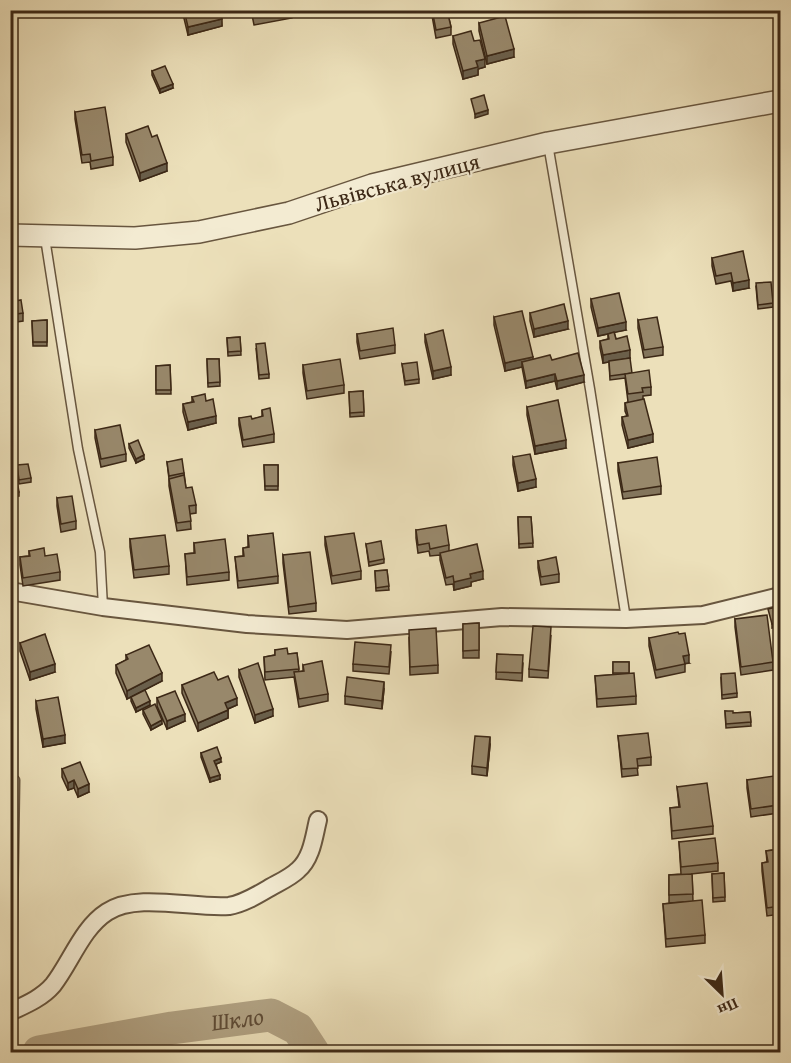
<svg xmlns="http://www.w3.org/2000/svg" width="791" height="1063" viewBox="0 0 791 1063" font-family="'Gentium Book Plus',serif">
  <rect width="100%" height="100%" fill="#ece0ba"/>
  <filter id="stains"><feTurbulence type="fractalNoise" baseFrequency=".00333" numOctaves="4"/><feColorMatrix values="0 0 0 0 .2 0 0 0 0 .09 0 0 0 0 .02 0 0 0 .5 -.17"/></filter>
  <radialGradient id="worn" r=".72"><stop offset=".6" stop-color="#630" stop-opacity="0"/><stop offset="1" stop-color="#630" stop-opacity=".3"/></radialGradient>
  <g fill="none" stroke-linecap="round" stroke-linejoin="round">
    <path stroke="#b0a182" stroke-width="33" id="s1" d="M39,1052l133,-24 99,-13 27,14 15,23"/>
    <g stroke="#68563f" stroke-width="11">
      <g id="service">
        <path d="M548,144l42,245 36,230"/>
        <path d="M45,238l33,211 22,103 3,55"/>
        <path d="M10,985l2,-4 3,-201"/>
      </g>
    </g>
    <g stroke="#68563f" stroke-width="20">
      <g id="minor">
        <path d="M10,591l93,16 144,17 100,6 155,-13 124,2 77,-4 77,-19"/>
        <path d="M10,1012c15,-7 32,-14 43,-27 18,-23 29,-57 54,-73 30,-20 87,-3 122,-6 14,-2 30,-12 42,-19 9,-5 20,-10 27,-17 14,-12 16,-34 20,-50"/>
      </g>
    </g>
    <g stroke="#68563f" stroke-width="24">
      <path id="tertiary" d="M10,235l125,3 64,-6 90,-19 83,-28 176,-42 232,-42"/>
    </g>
    <use href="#service" stroke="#f3ebd2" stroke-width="8"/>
    <use href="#minor" stroke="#f3ebd2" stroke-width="16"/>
    <use href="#tertiary" stroke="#f3ebd2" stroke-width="21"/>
  </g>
  <g fill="#83755c" stroke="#3c2816" stroke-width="1.5">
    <path d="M182,10h38l2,16 -34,9z"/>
    <path d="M251,10h41v8l-38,7z"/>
    <path d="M431,10h16l4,17v8l-15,3z"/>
    <path d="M479,23l35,34 -27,7 -8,-33z"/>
    <path d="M453,36l21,5 11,26 -7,2v6l-15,4 -10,-35z"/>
    <path d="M152,71l21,17 -13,5 -8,-18z"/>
    <path d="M75,112l38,45v8l-22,4 -1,-7 -8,1 -7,-44z"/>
    <path d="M126,134l26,3 15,34 -27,10 -14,-39z"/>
    <path d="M712,258l37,30 -16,3 -2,-10 -15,3 -4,-18z"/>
    <path d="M756,287l17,16v4l-15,2z"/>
    <path d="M591,299l35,31 -12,2 2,7 14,19 -11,2 13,13 19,14v8l-8,1v3l10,43 -25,6 -6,-23v-8l5,-1 -2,-5v-8l3,-1 -3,-24 -15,2 -1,-18 -6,1 -3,-15v-7l8,-2v-5l-10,2 -7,-29z"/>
    <path d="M10,302l13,11v8l-13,2z"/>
    <path d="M530,313l38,16 -34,8 -4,-16z"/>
    <path d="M494,317l39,43h19l32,22 -27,7 -2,-8 -29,7 -4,-21 -17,4 -11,-46z"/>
    <path d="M47,320v26h-14l-1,-25z"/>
    <path d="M638,320l25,27v8l-19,3 -6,-30z"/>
    <path d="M357,334l38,11v8l-35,6 -3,-17z"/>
    <path d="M425,335l26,40 -18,4 -8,-37z"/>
    <path d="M240,337l1,18 -13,1 -1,-18z"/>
    <path d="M256,348l13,26v4l-10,1z"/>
    <path d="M207,359h12l1,27 -12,1z"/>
    <path d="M402,364l17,15v4l-14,2z"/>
    <path d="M170,365l1,29h-15v-28z"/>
    <path d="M303,365l41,20v8l-37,6 -4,-26z"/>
    <path d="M363,391l1,25 -14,1 -1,-25z"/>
    <path d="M192,397l14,4 10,22 -28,7 -5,-18v-8l9,-2z"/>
    <path d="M527,407l39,41 -31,6 -8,-39z"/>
    <path d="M262,410l12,24v8l-31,5 -4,-22v-7l13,1 10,-2z"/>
    <path d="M95,430l31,24v7l-25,6 -6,-29z"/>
    <path d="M129,444l15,15 -8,4 -7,-15z"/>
    <path d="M513,457l23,30 -18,4 -5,-26z"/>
    <path d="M167,462l17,11 2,15 10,17v8l-6,1 1,15 -14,2 -8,-45v-7z"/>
    <path d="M618,463l43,23v8l-38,5 -5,-28z"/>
    <path d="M17,465l14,13v4l-12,2z"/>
    <path d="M264,465h14v25h-13z"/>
    <path d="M10,475l9,17v4l-9,1z"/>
    <path d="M57,498l19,23v8l-15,3 -4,-26z"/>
    <path d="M775,502h5v51l-5,-43z"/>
    <path d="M518,517h13l2,30 -14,1z"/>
    <path d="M416,530l33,15v6l34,28 -12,3v4l-17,4 -1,-6 -7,1 -6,-25v-5l-10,1 -1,-5 -11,2 -2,-15z"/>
    <path d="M248,536l30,40v7l-40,5 -3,-31 8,-1v-8l5,-1z"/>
    <path d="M325,537l36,34v8l-29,5 -7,-39z"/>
    <path d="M130,539l39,27v8l-35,4 -4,-31z"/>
    <path d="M194,543l35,29v8l-42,5 -2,-31 9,-1z"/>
    <path d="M366,544l18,15v4l-15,3z"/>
    <path d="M29,551l16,5 15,16v8l-37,6 -3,-21v-8l9,-1z"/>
    <path d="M283,555l33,48v8l-27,3 -6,-51z"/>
    <path d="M538,561l21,13v8l-18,3 -3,-17z"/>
    <path d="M387,570l2,20 -13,1 -1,-20z"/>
    <path d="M735,619l38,43v8l-32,5 -6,-48z"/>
    <path d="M479,623v35h-16v-34z"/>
    <path d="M551,635l-3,43 -19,-1v-8z"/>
    <path d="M409,638l29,27v8l-28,2z"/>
    <path d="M649,638l40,25h-4v9l-29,6 -7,-32z"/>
    <path d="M20,643l35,29 -25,8 -10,-29z"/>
    <path d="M275,650l13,4 9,-1 2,19 4,-1v-6l25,29v7l-29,6 -5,-30 -29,3 -1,-23 11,-2z"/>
    <path d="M391,652l-2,22 -36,-3v-7z"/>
    <path d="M497,654l26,9 -1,18 -26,-2z"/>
    <path d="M126,655l36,26 -35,18 -11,-26v-8l10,-5z"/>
    <path d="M613,662h16v12l7,22v8l-39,3 -2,-31 18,-1z"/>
    <path d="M239,670l34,46 -18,7 -16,-46z"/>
    <path d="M721,678l16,15v4l-15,2z"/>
    <path d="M218,680l19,25 -9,4v9l-30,13 -16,-38v-8z"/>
    <path d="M384,689l-2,20 -37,-5v-8z"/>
    <path d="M131,697l19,8 -14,7 -5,-11z"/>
    <path d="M157,698l28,23 -18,8 -10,-23z"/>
    <path d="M36,701l29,42 -22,4 -7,-38z"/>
    <path d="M143,710l19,14 -11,6 -8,-16z"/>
    <path d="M725,711l8,2 17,-1 1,14 -25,2z"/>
    <path d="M618,736l33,21v8l-14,1 1,9 -16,2z"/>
    <path d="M490,745l-3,31 -15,-2v-8z"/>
    <path d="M201,753l20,9 -5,2 4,15 -10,3 -9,-25z"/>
    <path d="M62,769l27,23 -11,5 -4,-9 -6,2 -6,-13z"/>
    <path d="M747,780l31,25v8l-27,4 -4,-29z"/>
    <path d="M677,787l36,39v8l-41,5 -2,-31 9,-1z"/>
    <path d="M679,842l39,21v8l-27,3h1l1,27 12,34v8l-39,4 -3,-43 21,-2 -15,1v-28l12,-1z"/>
    <path d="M780,849v65l-13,2 -5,-45v-8l5,-1 -1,-11z"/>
    <path d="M724,873l1,28 -12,1 -1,-28z"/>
  </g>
  <g fill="#6a5f4b" stroke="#3c2816" stroke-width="1.5">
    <path d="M222,19v7l-34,9v-8z"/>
    <path d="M514,49v8l-27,7v-8z"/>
    <path d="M485,59v8l-7,2v6l-15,4v-8l13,-10z"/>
    <path d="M173,84v4l-13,5v-4z"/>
    <path d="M488,110v4l-13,4v-4z"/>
    <path d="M167,163v8l-27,10v-8z"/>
    <path d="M749,280v8l-16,3v-8z"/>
    <path d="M568,321v8l-34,8v-8z"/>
    <path d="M626,322v8l-28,6v-8z"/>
    <path d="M630,350v8l-27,5v-8z"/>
    <path d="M533,357v8l-11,-3v5l-17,4v-8z"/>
    <path d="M451,367v8l-18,4v-8z"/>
    <path d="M555,374v7l-29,7v-7z"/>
    <path d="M584,375v7l-27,7v-8z"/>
    <path d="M216,416v7l-28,7v-8z"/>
    <path d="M653,434v8l-25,6v-8z"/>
    <path d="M566,440v8l-31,6v-8z"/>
    <path d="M144,455v4l-8,4v-4z"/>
    <path d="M536,479v8l-18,4v-8z"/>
    <path d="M483,571v8l-12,3v4l-17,4v-8l16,-8z"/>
    <path d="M780,622v4l-8,2v-4z"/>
    <path d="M689,655v8l-6,1v-8z"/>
    <path d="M55,664v8l-25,8v-8z"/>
    <path d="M162,673v8l-35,18v-8z"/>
    <path d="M384,682v7l-2,20v-8z"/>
    <path d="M237,698v7l-12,5v-7z"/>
    <path d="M150,701v4l-14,7v-4z"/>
    <path d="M273,709v7l-18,7v-8z"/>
    <path d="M228,710v8l-30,13v-8z"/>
    <path d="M185,714v7l-18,8v-8z"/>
    <path d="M162,720v4l-11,6v-4z"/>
    <path d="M65,735v8l-22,4v-8z"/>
    <path d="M490,737v8l-3,31v-8z"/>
    <path d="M221,758v4l-7,3v-4z"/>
    <path d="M220,775v4l-10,3v-4z"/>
    <path d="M74,780v8l-6,2v-7z"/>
    <path d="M89,784v8l-11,5v-8z"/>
  </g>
  <g fill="#98886b" stroke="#3c2816" stroke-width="1.5">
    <path d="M184,10h36l2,9 -34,8z"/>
    <path d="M252,10h38l-36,7z"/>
    <path d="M432,10h15l4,17 -15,3z"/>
    <path d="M505,16l9,33 -27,7 -8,-33z"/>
    <path d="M471,31l3,10 6,-1 5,19 -9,2 2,6 -15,4 -10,-35z"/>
    <path d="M165,66l8,18 -13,5 -8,-18z"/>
    <path d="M484,95l4,15 -13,4 -4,-15z"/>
    <path d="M105,107l8,50 -22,4 -1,-7 -8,1 -7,-43z"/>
    <path d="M148,126l4,11 5,-2 10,28 -27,10 -14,-39z"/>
    <path d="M743,251l6,29 -16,3 -2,-10 -15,3 -4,-18z"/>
    <path d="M771,282l2,21 -15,2 -2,-22z"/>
    <path d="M619,293l7,29 -28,6 -7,-29z"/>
    <path d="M21,300l2,13 -13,2v-13z"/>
    <path d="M564,304l4,17 -34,8 -4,-16z"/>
    <path d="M522,311l11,46 -28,6 -11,-46z"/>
    <path d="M657,317l6,30 -19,3 -6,-30z"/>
    <path d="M47,320v22h-14l-1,-21z"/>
    <path d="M393,328l2,17 -35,6 -3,-17z"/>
    <path d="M443,330l8,37 -18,4 -8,-36z"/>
    <path d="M614,332l2,7 11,-3 3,14 -27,5 -3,-14 9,-2 -1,-5z"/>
    <path d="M240,337l1,14 -13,1 -1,-14z"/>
    <path d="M265,343l4,31 -10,1 -3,-31z"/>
    <path d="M578,353l6,22 -27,6 -2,-7 -29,7 -4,-19 28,-7 2,5z"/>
    <path d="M630,358l2,15 -22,3 -1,-15z"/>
    <path d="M207,359h12l1,23 -12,1z"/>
    <path d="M340,359l4,26 -37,6 -4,-26z"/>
    <path d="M417,362l2,17 -14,2 -3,-17z"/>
    <path d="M170,365l1,25h-15v-24z"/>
    <path d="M649,370l2,17 -9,1 1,4 -15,2 -3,-20z"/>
    <path d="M363,391l1,21 -14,1 -1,-21z"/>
    <path d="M205,394l1,7 7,-2 3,17 -28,6 -5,-18 11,-2 -2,-5z"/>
    <path d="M644,399l9,35 -25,6 -6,-23 6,-1 -3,-13z"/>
    <path d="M558,400l8,40 -31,6 -8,-39z"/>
    <path d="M270,408l4,26 -31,6 -4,-22 12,-2 1,3 11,-3 -1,-6z"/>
    <path d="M120,425l6,29 -25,5 -6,-29z"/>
    <path d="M138,440l6,15 -8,4 -7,-15z"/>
    <path d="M530,454l6,25 -18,4 -5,-26z"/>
    <path d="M657,457l4,29 -38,6 -5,-29z"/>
    <path d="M182,459l2,14 -15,3 -2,-14z"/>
    <path d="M28,464l3,14 -12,2 -2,-15z"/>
    <path d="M264,465h14v21h-13z"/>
    <path d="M16,474l3,18 -9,1v-18z"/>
    <path d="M184,475l2,13 6,-1 4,18 -7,1 2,15 -14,2 -8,-44z"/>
    <path d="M72,496l4,25 -15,3 -4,-26z"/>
    <path d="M775,502h5v43z"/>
    <path d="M518,517h13l2,26 -14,1z"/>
    <path d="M446,525l3,20 -19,4 -1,-6 -11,2 -2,-15z"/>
    <path d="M273,533l5,43 -40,5 -3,-24 9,-1 -1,-8 6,-1 -1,-11z"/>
    <path d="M354,533l7,38 -29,5 -7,-39z"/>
    <path d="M165,535l4,31 -35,4 -4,-31z"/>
    <path d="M225,539l4,33 -42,5 -2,-23 10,-1 -1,-10z"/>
    <path d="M381,541l3,18 -15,3 -3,-18z"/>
    <path d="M477,544l6,27 -13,3 1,4 -17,4 -1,-6 -7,2 -6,-25z"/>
    <path d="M44,548l1,8 12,-2 3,18 -37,6 -3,-21 10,-1 -1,-5z"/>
    <path d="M310,552l6,51 -27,4 -6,-52z"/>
    <path d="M556,557l3,17 -18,3 -3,-16z"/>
    <path d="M387,570l2,16 -13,2 -1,-17z"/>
    <path d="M780,606v16l-8,2 -4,-15z"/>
    <path d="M767,615l6,47 -32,5 -6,-48z"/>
    <path d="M479,623v27l-16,1v-27z"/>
    <path d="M533,626l18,1 -3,44 -19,-2z"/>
    <path d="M436,628l2,37 -28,2 -1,-37z"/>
    <path d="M678,632l1,2 6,-1 4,22 -6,1 2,8 -29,6 -7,-32z"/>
    <path d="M45,634l10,30 -25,8 -10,-29z"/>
    <path d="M355,642l36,3 -2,22 -36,-3z"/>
    <path d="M149,645l13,28 -35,18 -11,-26 12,-6 -2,-4z"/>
    <path d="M287,648l1,6 9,-1 2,16 -34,3 -1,-15 11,-2v-5z"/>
    <path d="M497,654l26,1 -1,18 -26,-1z"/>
    <path d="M322,661l6,33 -29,5 -5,-27 10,-1 -1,-6z"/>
    <rect x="613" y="662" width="16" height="11"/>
    <path d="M258,663l15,46 -18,6 -16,-45z"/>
    <path d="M214,672l4,8 10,-4 9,22 -12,5 3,7 -30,13 -16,-38z"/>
    <path d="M634,673l2,23 -39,3 -2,-23z"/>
    <path d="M735,673l2,20 -15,2 -1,-21z"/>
    <path d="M347,677l37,5 -2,19 -37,-5z"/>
    <path d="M145,690l5,11 -14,7 -5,-11z"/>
    <path d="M175,691l10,23 -18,7 -10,-23z"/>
    <path d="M58,697l7,38 -22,4 -7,-38z"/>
    <path d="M155,704l7,16 -11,6 -8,-16z"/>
    <path d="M725,711h8v2l17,-1 1,10 -25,2z"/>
    <path d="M648,733l3,24 -14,2 1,9 -16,1 -4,-33z"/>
    <path d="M475,736l15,1 -3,31 -15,-2z"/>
    <path d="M217,747l4,11 -7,3 6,14 -10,3 -9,-25z"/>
    <path d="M80,762l9,22 -11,5 -4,-9 -6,3 -6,-14z"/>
    <path d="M774,776l4,29 -27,4 -4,-29z"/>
    <path d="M707,783l6,43 -41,5 -2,-23 10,-1 -3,-20z"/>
    <path d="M715,838l3,25 -37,4 -2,-25z"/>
    <path d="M780,849v57l-13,2 -5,-45 6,-1 -2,-11z"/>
    <path d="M724,873l1,24 -12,1 -1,-24z"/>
    <path d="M692,874l1,20 -24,1v-20z"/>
    <path d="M702,900l3,35 -39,4 -3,-35z"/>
  </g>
  <g text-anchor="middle" stroke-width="4.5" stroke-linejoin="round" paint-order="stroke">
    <g font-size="22" fill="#3c2816" stroke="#f3ebd2">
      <text transform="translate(397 182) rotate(-15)" y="8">Львівська вулиця</text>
    </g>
    <g font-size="24" font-style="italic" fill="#5f4c36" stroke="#f3ebd2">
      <text dy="8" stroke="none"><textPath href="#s1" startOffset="201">Шкло</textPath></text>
    </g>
  </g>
  <rect width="791" height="1063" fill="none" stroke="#ece0ba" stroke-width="36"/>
  <rect x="12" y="12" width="767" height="1039" fill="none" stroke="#3c2816" stroke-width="3"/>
  <rect x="18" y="18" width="755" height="1027" fill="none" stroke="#3c2816" stroke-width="1.5"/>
  <g transform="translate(722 994) rotate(155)" stroke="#f3ebd2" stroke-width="4.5" paint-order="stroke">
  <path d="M0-4.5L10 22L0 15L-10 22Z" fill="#3c2816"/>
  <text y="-9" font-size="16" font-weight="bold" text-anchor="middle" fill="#3c2816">Пн</text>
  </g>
  <rect width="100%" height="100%" filter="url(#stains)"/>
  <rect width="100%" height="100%" fill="url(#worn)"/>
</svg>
